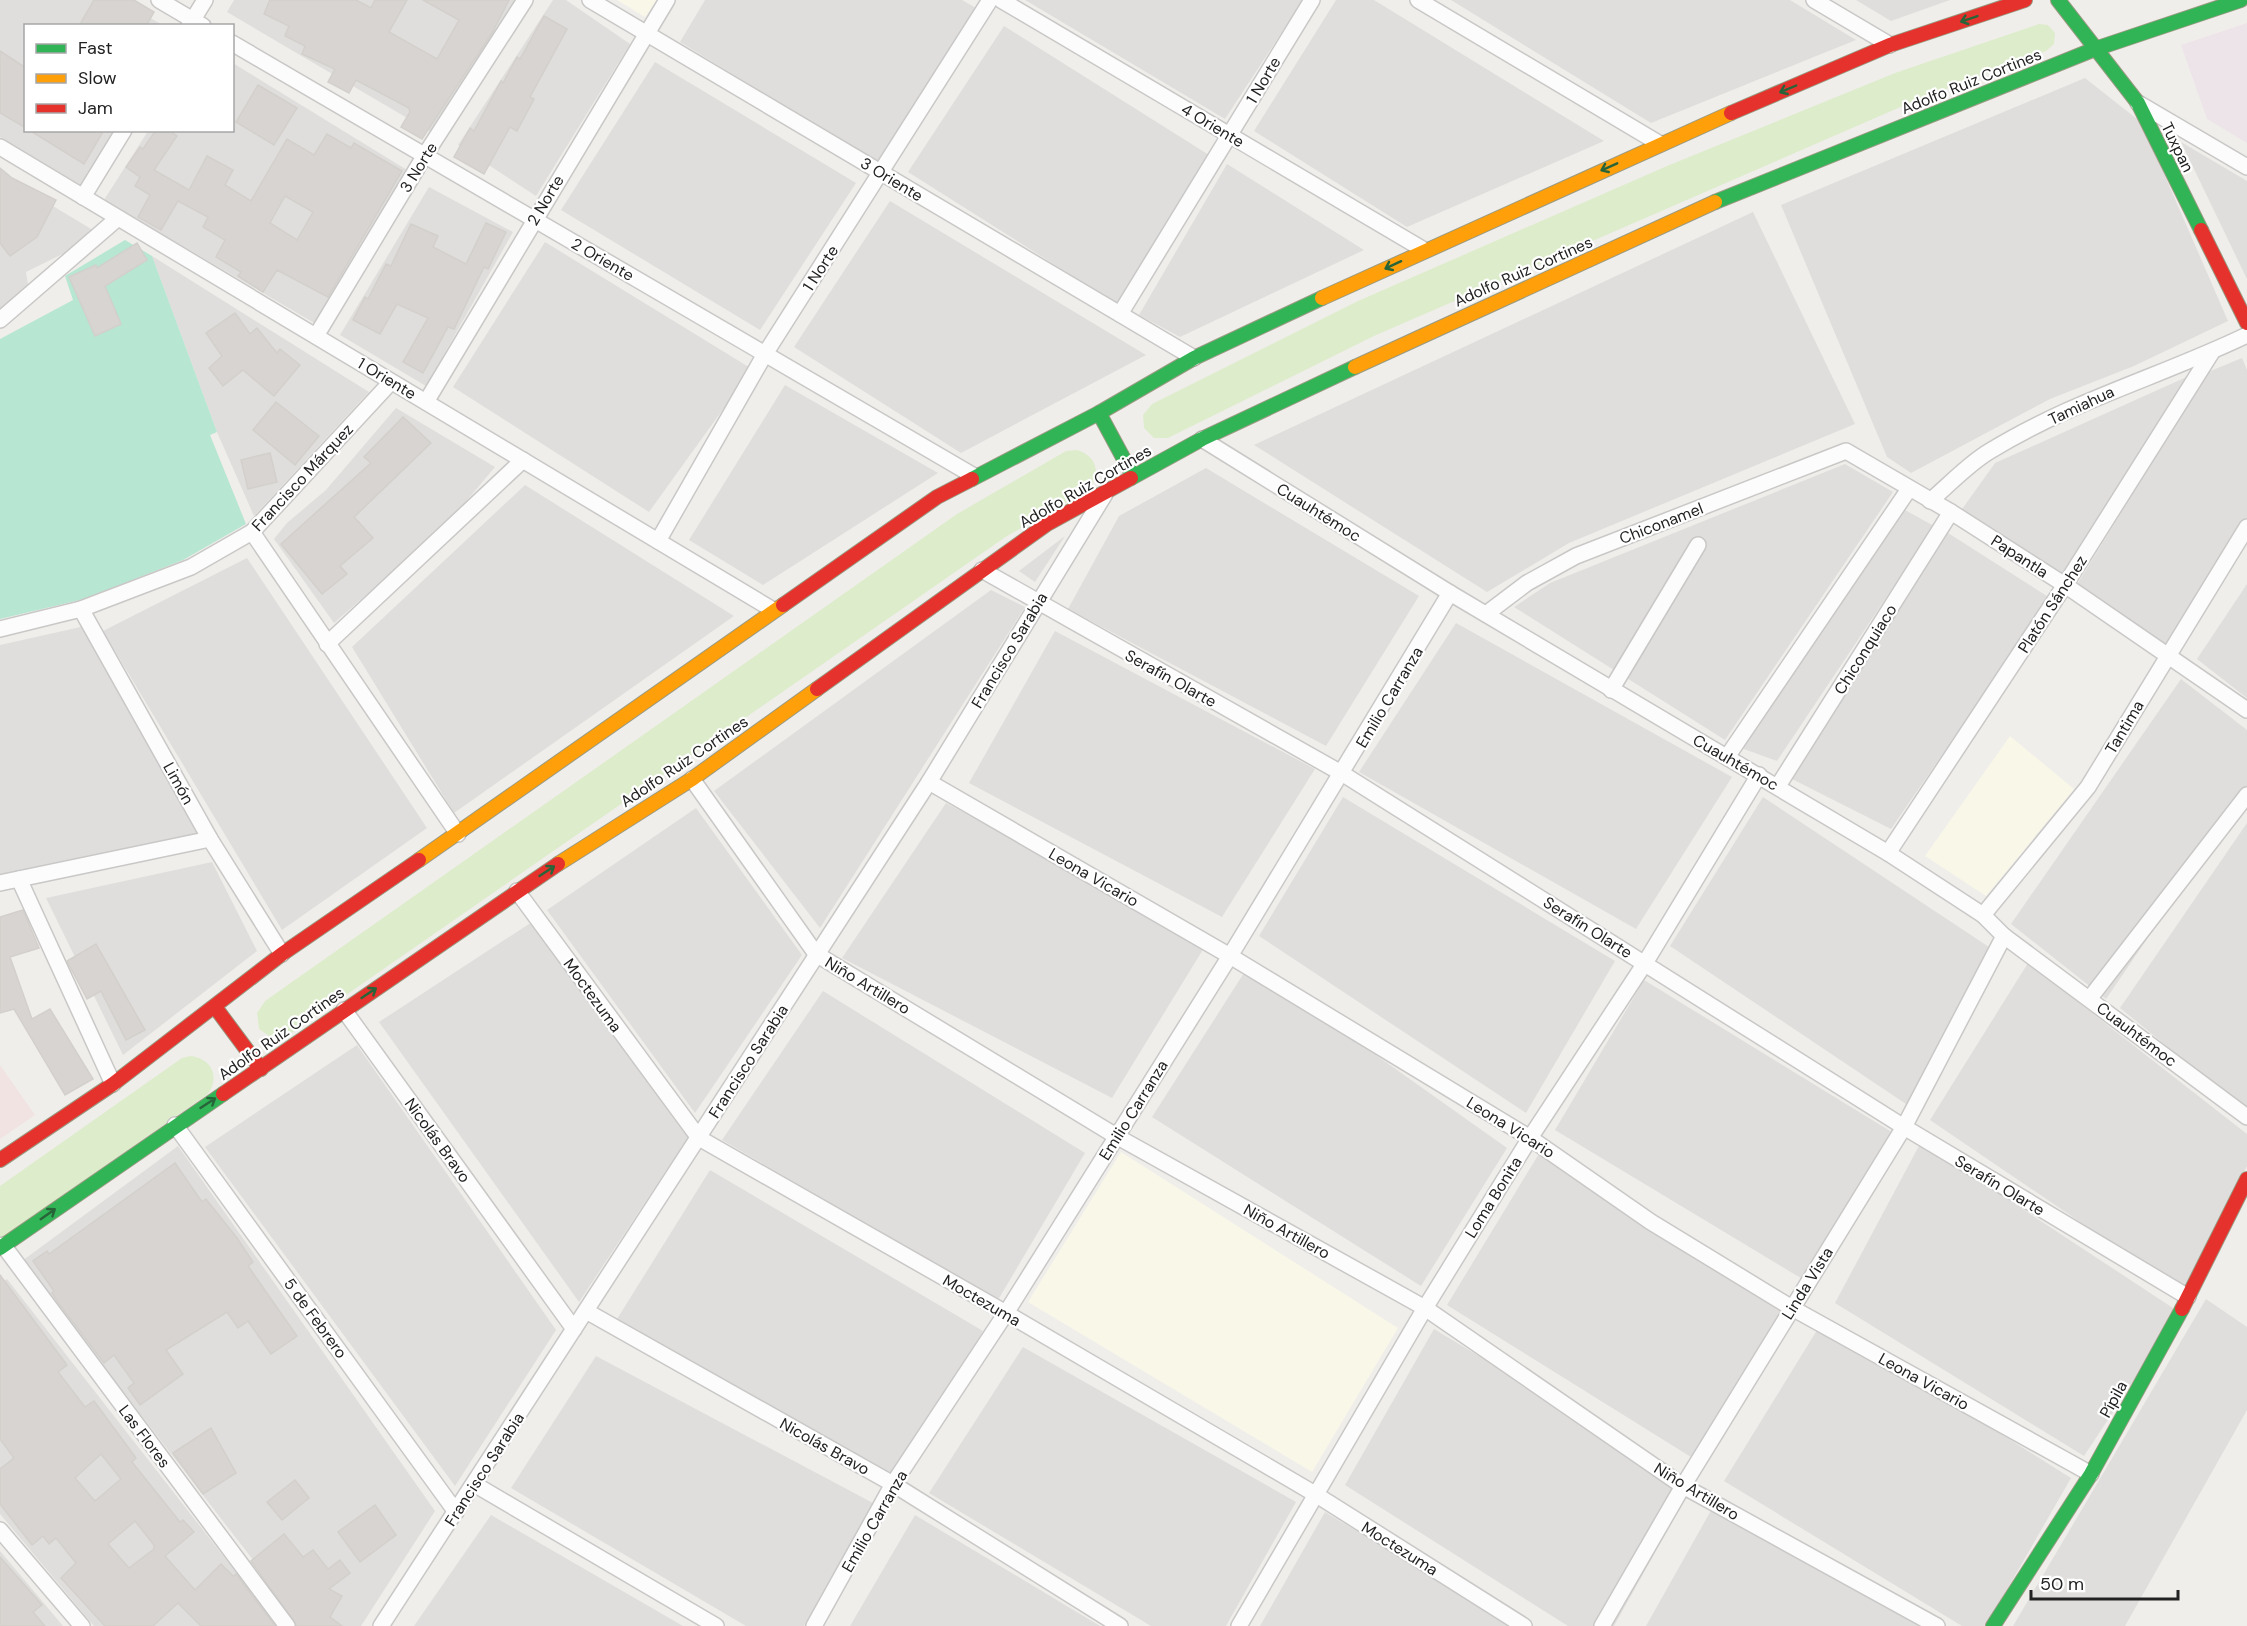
<svg xmlns="http://www.w3.org/2000/svg" width="2247" height="1626" viewBox="0 0 2247 1626" font-family="'DM Sans',sans-serif">
  <rect width="100%" height="100%" fill="#f0eeeb"/>
  <g fill="#dfdedc">
    <path d="M0,0h121l41,25 -136,1v104l88,1 -33,54 -81,-48z"/>
    <path d="M234,0h282l-85,132 -204,-120z"/>
    <path d="M553,0h13l64,44 -94,152 -78,-51z"/>
    <path d="M705,0h257l14,8 -98,155 -198,-121z"/>
    <path d="M1025,0h278l-78,119z"/>
    <path d="M1336,0h38l230,141 -197,86 -153,-96z"/>
    <path d="M1451,0h339l66,40 -205,83z"/>
    <path d="M1856,0h94l-59,21z"/>
    <path d="M1004,26l205,129 -86,153 -215,-136z"/>
    <path d="M655,62l201,121 -96,147 -199,-120z"/>
    <path d="M233,63l174,107 -91,154 -212,-124 44,-69 84,-1z"/>
    <path d="M2085,78l57,45 86,198 -94,45 -84,33 -139,74 -24,-16 -106,-252z"/>
    <path d="M2181,142l66,39v98z"/>
    <path d="M1227,164l137,86 -184,87 -41,-22z"/>
    <path d="M0,174l101,61 -75,37 5,32 -31,18z"/>
    <path d="M429,187l84,45 -87,154 -86,-51z"/>
    <path d="M890,201l256,154 -185,98 -167,-106z"/>
    <path d="M1753,212l102,212 -286,119 -82,49 -233,-147z"/>
    <path d="M545,242l207,127 -103,143 -196,-125z"/>
    <path d="M152,256l217,136 -115,124 -37,-84z"/>
    <path d="M2242,358l5,12v172l-73,113 -98,-69 132,-214z"/>
    <path d="M2191,375l-131,202 -100,-65 35,-49z"/>
    <path d="M785,385l153,88 -175,112 -74,-45z"/>
    <path d="M396,408l99,59 -48,57 -113,99 -60,-84 13,-16 39,-33z"/>
    <path d="M1845,464l48,28 -168,248 -211,-133 36,-24z"/>
    <path d="M1206,468l213,128 -93,150 -258,-137 51,-93z"/>
    <path d="M525,485l209,131 -280,197 -102,-166z"/>
    <path d="M1905,510l29,16 -157,235 -36,-13z"/>
    <path d="M1948,533l102,65 -159,231 -103,-52z"/>
    <path d="M1065,536l-30,46 -16,-11z"/>
    <path d="M247,558l180,270 -145,102 -179,-299z"/>
    <path d="M2247,584v114l-50,-39z"/>
    <path d="M991,590l34,17 -205,321 -106,-137z"/>
    <path d="M1456,623l276,154 -96,152 -277,-157z"/>
    <path d="M85,626l114,208 -199,41v-230z"/>
    <path d="M1055,631l260,138 -93,148 -253,-134z"/>
    <path d="M2181,679l66,51v63l-141,206 -95,-75z"/>
    <path d="M1343,797l272,164 -89,152 -267,-177z"/>
    <path d="M1763,797l238,158 -92,151 -239,-160z"/>
    <path d="M946,803l261,140 -95,155 -270,-140z"/>
    <path d="M696,808l106,147 -107,158 -148,-203z"/>
    <path d="M2247,823v288l-127,-103z"/>
    <path d="M212,862l45,89 -134,104 -77,-157z"/>
    <path d="M535,920l154,216 -110,166 -200,-280z"/>
    <path d="M2028,963l219,171v32l-64,126 -253,-172z"/>
    <path d="M1249,965l258,183 -86,138 -269,-169z"/>
    <path d="M1644,980l251,154 -86,149 -254,-153z"/>
    <path d="M823,991l262,162 -87,147 -276,-160z"/>
    <path d="M357,1045l199,285 -101,156 -250,-339z"/>
    <path d="M1921,1142l258,170 -95,144 -249,-153z"/>
    <path d="M178,1146l257,365 -74,115h-57l-282,-365z"/>
    <path d="M1540,1152l248,159 -89,151 -252,-157z"/>
    <path d="M710,1170l273,161 -87,145 -279,-157z"/>
    <path d="M7,1279l271,347h-184l-94,-112v-230z"/>
    <path d="M2206,1299l41,28v83l-122,216h-112z"/>
    <path d="M1822,1322l249,156 -85,148h-24l-238,-145z"/>
    <path d="M1434,1329l259,156 -79,141h-46l-223,-141z"/>
    <path d="M1023,1347l273,155 -70,124h-75l-222,-133z"/>
    <path d="M596,1356l277,147 -69,123h-58l-235,-138z"/>
    <path d="M1718,1498l201,128h-273z"/>
    <path d="M1325,1512l188,114h-253z"/>
    <path d="M491,1515l192,111h-269z"/>
    <path d="M915,1515l185,111h-250z"/>
    <path d="M0,1551l63,75h-63z"/>
  </g>
  <path fill="#f1e3e1" d="M0,1065l35,50 -35,24z"/>
  <path fill="#ede4e9" d="M2247,23v120l-40,-24 -26,-74z"/>
  <g fill="#f8f7e8">
    <path d="M617,0h40l-12,17z"/>
    <path d="M2010,736l64,53 -88,107 -61,-40z"/>
    <path d="M1121,1152l277,176 -86,144 -284,-170z"/>
  </g>
  <g fill="#ddeccb">
    <path d="M2039,24l9,1 7,8 -1,11 -8,7 -134,51 -538,234 -206,102h-14l-10,-10 -1,-13 9,-11 206,-103 309,-135 228,-93z"/>
    <path d="M1077,450c20,6 25,24 11,40l-81,46 -720,500 -15,2 -13,-9 -2,-16 8,-12 692,-487 109,-63z"/>
    <path d="M190,1056c22,2 30,21 18,38l-208,145v-53l182,-128z"/>
  </g>
  <path fill="#b7e6d2" d="M125,240l27,16 65,176 -7,3 36,89 -63,36 -99,39 -84,20v-280l73,-39 -8,-24z"/>
  <g fill="#d7d4d2" stroke="#d3d0cc" stroke-width="1.5" fill-rule="evenodd">
    <path d="M94,0h40l20,12 -8,14h-67z"/>
    <path d="M270,0h86l15,8 4,-8h32l-18,32 48,27 22,-39 -36,-20h86l-17,33 -70,106 -21,-12 9,-15 -1,-4 -53,-28 -7,13 -21,-11 7,-13 -33,-15 3,-8 -20,-10 4,-10 -25,-12z"/>
    <path d="M544,16l23,13 -37,68 4,2 -17,32 -7,-4 -26,47 -30,-17 16,-29 4,3 27,-50 2,2 14,-26 3,2z"/>
    <path d="M0,51l26,17v60l-26,-15z"/>
    <path d="M258,85l39,23 -23,37 -38,-23z"/>
    <path d="M29,130h75l-20,34z"/>
    <path d="M156,130h13l8,6 -23,34 35,20 18,-34 26,14 -8,15 26,16 36,-62 27,16 13,-21 24,14 3,-5 48,28 -74,126 -51,-27 -14,22 -25,-16 3,-4 -25,-15 9,-17 -22,-13 5,-10 -30,-16 -17,29 -23,-13 12,-22 -15,-9 5,-9 -14,-10 14,-20 3,2zM285,196l28,16 -16,28 -27,-17z"/>
    <path d="M0,168l12,10 44,22 -19,37 -27,19 -10,-13z"/>
    <path d="M486,223l20,9 -18,37 -4,-2 -30,62 -6,-2 -25,46 -20,-11 25,-44 -31,-14 -17,30 -27,-14 12,-23 3,2 18,-35 5,2 20,-42 27,12 -5,11 33,17z"/>
    <path d="M137,243l10,17 -42,26 16,38 -26,12 -26,-59 27,-12 1,3z"/>
    <path d="M235,313l15,21 7,-6 20,25 3,-4 20,16 -26,31 -31,-26 -20,16 -14,-18 13,-12 -16,-23z"/>
    <path d="M276,402l43,34 -24,29 -42,-35z"/>
    <path d="M403,417l28,26 -77,74 19,21 -33,28 7,8 -25,20 -41,-50 90,-81 -7,-6z"/>
    <path d="M270,453l7,29 -29,7 -7,-29z"/>
    <path d="M23,910l16,38 -29,9 22,62 18,-10 43,70 -28,16 -51,-86 -14,4v-96z"/>
    <path d="M96,944l49,86 -19,10 -25,-49 -14,8 -20,-38z"/>
    <path d="M175,1163l27,39 4,-3 31,39 16,24 -5,4 49,70 -26,18 -23,-33 -10,7 -11,-16 -61,38 17,24 -43,31 -12,-17 6,-5 -20,-28 -10,8 -44,-58 -8,-12 2,-2 -21,-30 14,-10 2,3z"/>
    <path d="M0,1275l67,90 -9,7 27,35 9,-6 42,57 -4,4 48,60 3,-2 11,12 -29,24 30,34 26,-26 12,12 3,-2 39,52h-74l-23,-23 -25,23h-48l-44,-48 15,-15 -20,-25 -7,6 -6,-8 -11,9 -32,-41v-35l14,-11 -14,-19zM101,1454l20,25 -26,22 -20,-23zM135,1521l19,24v4l-25,19 -21,-24z"/>
    <path d="M211,1428l25,45 -33,21 -30,-41z"/>
    <path d="M295,1480l14,18 -27,22 -15,-18z"/>
    <path d="M375,1505l21,30 -36,27 -22,-30z"/>
    <path d="M284,1534l19,23 10,-7 15,19 12,-9 10,13 -21,16 13,7 -12,21 12,9h-45l-46,-65z"/>
    <path d="M0,1557l42,48 -9,7 12,14h-45z"/>
  </g>
  <g fill="none" stroke-linecap="round" stroke-linejoin="round">
    <g stroke="#c9c8c7" stroke-width="18">
      <g id="street">
        <path d="M159,0l44,26"/>
        <path d="M590,0l604,358"/>
        <path d="M1001,0l423,250"/>
        <path d="M1418,0l242,144"/>
        <path d="M1814,0l76,45"/>
        <path d="M189,26l16,-26"/>
        <path d="M232,43l742,433"/>
        <path d="M2138,103l109,64"/>
        <path d="M0,147l773,463"/>
        <path d="M83,197l41,-67"/>
        <path d="M1120,314l192,-314"/>
        <path d="M0,320l118,-102"/>
        <path d="M316,336l109,-181 100,-155"/>
        <path d="M426,402l241,-402"/>
        <path d="M1202,439l248,154 438,260 95,62 21,21 243,181"/>
        <path d="M1930,501c19,-16 38,-37 60,-50 81,-50 172,-75 257,-116"/>
        <path d="M252,532l206,302"/>
        <path d="M658,541l107,-187 225,-354"/>
        <path d="M982,570l361,204 561,353 284,170"/>
        <path d="M81,609l129,230 72,115"/>
        <path d="M1486,614l41,-31 49,-27 270,-105 105,61 114,73 182,125"/>
        <path d="M0,629l81,-20 110,-42 61,-35 139,-150"/>
        <path d="M327,644l196,-184"/>
        <path d="M1611,690l87,-145"/>
        <path d="M1727,757l182,-268"/>
        <path d="M692,779l124,175 300,182 309,172 258,178 254,140"/>
        <path d="M929,782l301,174 300,182 121,84 141,86 299,166"/>
        <path d="M1778,786l173,-274"/>
        <path d="M1888,853l177,-268 147,-233"/>
        <path d="M19,879l94,205"/>
        <path d="M0,883l210,-44"/>
        <path d="M517,891l182,247 307,175 309,181 209,132"/>
        <path d="M1983,915l105,-128 159,-260"/>
        <path d="M2090,998l157,-203"/>
        <path d="M344,1010l230,319"/>
        <path d="M175,1125l281,387"/>
        <path d="M3,1245l284,381"/>
        <path d="M586,1311l307,173 227,142"/>
        <path d="M474,1484l242,142"/>
        <path d="M0,1530l82,96"/>
        <path d="M381,1626l548,-844 176,-288"/>
        <path d="M814,1626l79,-142 113,-171 224,-357 220,-363"/>
        <path d="M1239,1626l186,-318 105,-170 115,-175 114,-188"/>
        <path d="M1602,1626l81,-140 221,-359 100,-191"/>
      </g>
    </g>
    <g stroke="#999a82" stroke-width="16">
      <g id="fast">
        <path d="M2058,0l80,103 63,127"/>
        <path d="M1715,202l380,-153 146,-49"/>
        <path d="M1099,413l34,63"/>
        <path d="M1131,478l71,-39 153,-72"/>
        <path d="M972,479l127,-66 95,-55 128,-60"/>
        <path d="M0,1248l223,-154"/>
        <path d="M1993,1626l98,-152 91,-165"/>
      </g>
    </g>
    <g stroke="#999a82" stroke-width="16">
      <g id="slow">
        <path d="M1322,298l409,-185"/>
        <path d="M1355,367l360,-165"/>
        <path d="M419,860l364,-255"/>
        <path d="M558,864l134,-85 125,-90"/>
      </g>
    </g>
    <g stroke="#999a82" stroke-width="16">
      <g id="jam">
        <path d="M1731,113l159,-68 135,-45"/>
        <path d="M2201,230l46,93"/>
        <path d="M783,605l154,-108 35,-18"/>
        <path d="M817,689l230,-165 84,-46"/>
        <path d="M215,1007l46,62"/>
        <path d="M223,1094l335,-230"/>
        <path d="M0,1160l113,-76 169,-130 137,-94"/>
        <path d="M2182,1309l65,-130"/>
      </g>
    </g>
    <use href="#street" stroke="#fdfcfc" stroke-width="15"/>
    <use href="#fast" stroke="#30b455" stroke-width="14"/>
    <use href="#slow" stroke="#ff9f0a" stroke-width="14"/>
    <use href="#jam" stroke="#e5322d" stroke-width="14"/>
  </g>
  <defs><path id="oneway-shaft" d="M-6 0H5M1.5-3L5.5 0L1.5 3" fill="none" stroke-width="1.6" stroke-linecap="round" stroke-linejoin="round" transform="scale(1.5)"/></defs>
  <g stroke="#286439">
    <use href="#oneway-shaft" transform="translate(1969 19) rotate(161)"/>
    <use href="#oneway-shaft" transform="translate(1788 89) rotate(157)"/>
    <use href="#oneway-shaft" transform="translate(1609 167) rotate(156)"/>
    <use href="#oneway-shaft" transform="translate(1393 265) rotate(155)"/>
    <use href="#oneway-shaft" transform="translate(547 871) rotate(-33)"/>
    <use href="#oneway-shaft" transform="translate(369 993) rotate(-34)"/>
    <use href="#oneway-shaft" transform="translate(208 1103) rotate(-33)"/>
    <use href="#oneway-shaft" transform="translate(48 1214) rotate(-35)"/>
  </g>
  <g text-anchor="middle" stroke-width="4.5" stroke-linejoin="round" paint-order="stroke">
    <g font-size="16" fill="#222" stroke="#fff">
      <text transform="translate(1263 80) rotate(-59)" y="6">1 Norte</text>
      <text transform="translate(1971 81) rotate(-22)" y="6">Adolfo Ruiz Cortines</text>
      <text transform="translate(1213 125) rotate(31)" y="6">4 Oriente</text>
      <text transform="translate(2178 147) rotate(64)" y="6">Tuxpan</text>
      <text transform="translate(418 167) rotate(-58)" y="6">3 Norte</text>
      <text transform="translate(892 179) rotate(31)" y="6">3 Oriente</text>
      <text transform="translate(545 200) rotate(-59)" y="6">2 Norte</text>
      <text transform="translate(603 259) rotate(30)" y="6">2 Oriente</text>
      <text transform="translate(820 268) rotate(-57)" y="6">1 Norte</text>
      <text transform="translate(1523 271) rotate(-24)" y="6">Adolfo Ruiz Cortines</text>
      <text transform="translate(387 378) rotate(31)" y="6">1 Oriente</text>
      <text transform="translate(2081 405) rotate(-25)" y="6">Tamiahua</text>
      <text transform="translate(302 477) rotate(-47)" y="6">Francisco Márquez</text>
      <text transform="translate(1085 486) rotate(-30)" y="6">Adolfo Ruiz Cortines</text>
      <text transform="translate(1319 512) rotate(32)" y="6">Cuauhtémoc</text>
      <text transform="translate(1661 523) rotate(-21)" y="6">Chiconamel</text>
      <text transform="translate(2020 556) rotate(33)" y="6">Papantla</text>
      <text transform="translate(2052 604) rotate(-57)" y="6">Platón Sánchez</text>
      <text transform="translate(1865 649) rotate(-58)" y="6">Chiconquiaco</text>
      <text transform="translate(1009 650) rotate(-59)" y="6">Francisco Sarabia</text>
      <text transform="translate(1171 678) rotate(29)" y="6">Serafín Olarte</text>
      <text transform="translate(1389 697) rotate(-59)" y="6">Emilio Carranza</text>
      <text transform="translate(2124 727) rotate(-59)" y="6">Tantima</text>
      <text transform="translate(684 761) rotate(-34)" y="6">Adolfo Ruiz Cortines</text>
      <text transform="translate(1736 762) rotate(30)" y="6">Cuauhtémoc</text>
      <text transform="translate(179 783) rotate(61)" y="6">Limón</text>
      <text transform="translate(1094 877) rotate(30)" y="6">Leona Vicario</text>
      <text transform="translate(1588 927) rotate(32)" y="6">Serafín Olarte</text>
      <text transform="translate(868 985) rotate(31)" y="6">Niño Artillero</text>
      <text transform="translate(593 995) rotate(54)" y="6">Moctezuma</text>
      <text transform="translate(281 1033) rotate(-35)" y="6">Adolfo Ruiz Cortines</text>
      <text transform="translate(2137 1034) rotate(37)" y="6">Cuauhtémoc</text>
      <text transform="translate(748 1061) rotate(-57)" y="6">Francisco Sarabia</text>
      <text transform="translate(1133 1110) rotate(-58)" y="6">Emilio Carranza</text>
      <text transform="translate(1511 1127) rotate(32)" y="6">Leona Vicario</text>
      <text transform="translate(438 1140) rotate(54)" y="6">Nicolás Bravo</text>
      <text transform="translate(2000 1185) rotate(31)" y="6">Serafín Olarte</text>
      <text transform="translate(1493 1197) rotate(-58)" y="6">Loma Bonita</text>
      <text transform="translate(1287 1231) rotate(29)" y="6">Niño Artillero</text>
      <text transform="translate(1807 1283) rotate(-58)" y="6">Linda Vista</text>
      <text transform="translate(982 1300) rotate(30)" y="6">Moctezuma</text>
      <text transform="translate(316 1318) rotate(54)" y="6">5 de Febrero</text>
      <text transform="translate(1924 1381) rotate(29)" y="6">Leona Vicario</text>
      <text transform="translate(2113 1399) rotate(-61)" y="6">Pípila</text>
      <text transform="translate(145 1436) rotate(53)" y="6">Las Flores</text>
      <text transform="translate(825 1446) rotate(29)" y="6">Nicolás Bravo</text>
      <text transform="translate(484 1469) rotate(-57)" y="6">Francisco Sarabia</text>
      <text transform="translate(1697 1491) rotate(31)" y="6">Niño Artillero</text>
      <text transform="translate(874 1521) rotate(-60)" y="6">Emilio Carranza</text>
      <text transform="translate(1400 1548) rotate(32)" y="6">Moctezuma</text>
    </g>
  </g>
  <rect x="24" y="24" width="210" height="108" fill="#ffffff" stroke="#a7a7a7" stroke-width="1.5"/>
  <rect x="36" y="44" width="30" height="9" fill="#30b455" stroke="#a7a7a7" stroke-width="1.5"/>
  <text x="78" y="54" font-size="18" fill="#222222">Fast</text>
  <rect x="36" y="74" width="30" height="9" fill="#ff9f0a" stroke="#a7a7a7" stroke-width="1.5"/>
  <text x="78" y="84" font-size="18" fill="#222222">Slow</text>
  <rect x="36" y="104" width="30" height="9" fill="#e5322d" stroke="#a7a7a7" stroke-width="1.5"/>
  <text x="78" y="114" font-size="18" fill="#222222">Jam</text>
  <path d="M2031 1590v9h147v-9" fill="none" stroke="#222222" stroke-width="3"/>
  <text x="2040" y="1590" font-size="18" fill="#222222" stroke="#ffffff" stroke-width="4.5" paint-order="stroke">50 m</text>
</svg>
